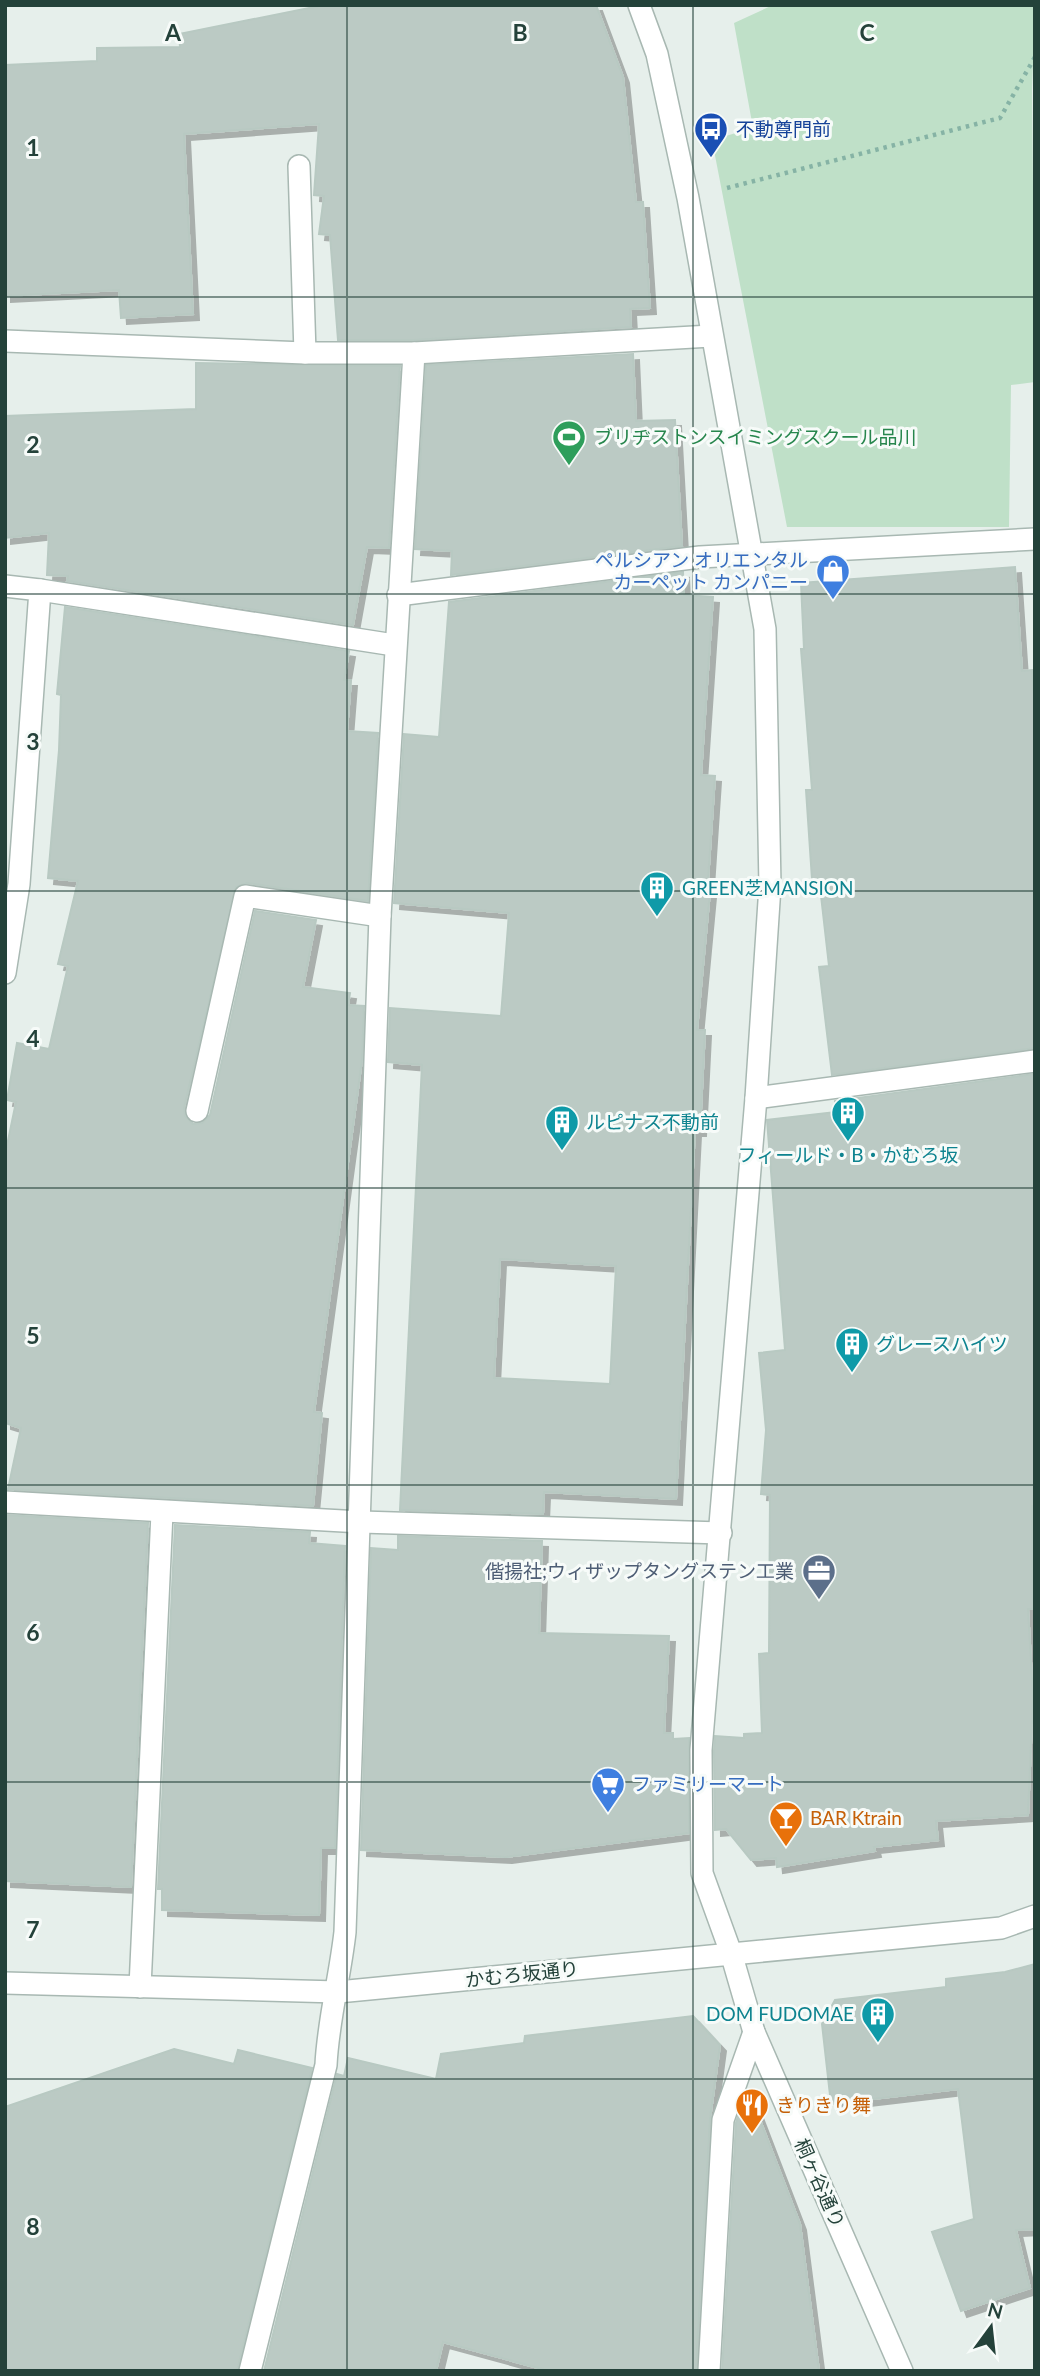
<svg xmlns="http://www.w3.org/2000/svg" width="1040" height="2376" viewBox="0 0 1040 2376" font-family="Lato,'Noto Sans JP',sans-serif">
  <defs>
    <filter id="shadow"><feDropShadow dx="6" dy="6" stdDeviation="0" flood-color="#0004"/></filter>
  </defs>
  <rect width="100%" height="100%" fill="#e6efeb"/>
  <path fill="#bfe0c8" d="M773,5h262l-3,85 3,292 -24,3 -2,142h-222l-75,-387 41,-12 -19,-105z"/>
  <g fill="#bbcac4" stroke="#b8c9c2" stroke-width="2" fill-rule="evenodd" filter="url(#shadow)">
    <path d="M324,5h272l27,72 13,125h7l7,106 -20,1 1,18 -217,13h-76l-8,-105 -11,-1 5,-38 -10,-1 5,-71 -135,10 9,180 -72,4 -2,-28 -114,6v-231l92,-4v-13l83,-1 -1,-13z"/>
    <path d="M633,354l3,67 39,-1 7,126 -231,29 1,-24 -37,-2 11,-184z"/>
    <path d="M196,363l204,3 -11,182 -22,-1 -14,78 -286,-44 1,-5 -21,-1 2,-42 -44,5v-122l191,-7z"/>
    <path d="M1015,567l7,104 10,-1 3,36v342l-203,27 -13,-108 10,-1 -10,-88 -7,1 -6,-89h6l-11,-141h3l-3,-66z"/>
    <path d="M683,572l1,23 29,2 -12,178 14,1 -7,105h3l-14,149h8l-5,100h-5l-19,369 -132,-7 -1,22 -143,-4 22,-445 -34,-3 2,-54 111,8 8,-103 -115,-10 10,-169 35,3 10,-135zM500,1259l116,7 -6,118 -116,-6z"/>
    <path d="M65,607l284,44 -5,29h7l-4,51 31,2 -10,168 -121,-18 -11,4 -52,221 1,8 8,8 9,-1 8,-8 45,-204 61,9 -13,67 47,6 -2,12 16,1 -2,54 -48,352 8,1 -9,93 -305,-17 13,-61 -16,-5v-268l11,-53 -9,-2 10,-57 32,6 19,-83 -10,-2 20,-83 -30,-3 11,-128 2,-55 -4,-1z"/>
    <path d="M1035,1074v432h-3l1,103h-5l5,88 -5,118 -92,6 2,19 -64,7 1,4 -98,16 -1,-9 -25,2 -25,-31 -11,1 -1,-79 1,-15 29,2v-4l18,-1 -3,-79 10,-1 1,-158 -9,-1 5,-64 -7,-77 26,-3 -18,-230 69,-8 -1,-11z"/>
    <path d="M5,1515l143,8 -17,364 -126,-6z"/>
    <path d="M175,1525l135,7 -1,11 36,3 -10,302h-14l-2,67 -157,-5v-21h-4z"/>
    <path d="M398,1536l144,5 -3,92 130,3 -5,97h9v6l16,-1v95l-183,24 -145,-7 10,-302 27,2z"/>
    <path d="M1035,1964v265l-19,1 14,58 -69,23 -29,-79 42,-13 -16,-130 -127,15 -9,-80 13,-24 111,-13v-8l59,-7z"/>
    <path d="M693,2016l27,29 -10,74 -14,252h-147l-106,-29 -7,29h-172l73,-297 7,2 4,-18 88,21 5,-25 83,-11 1,-7z"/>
    <path d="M174,2049l60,15 4,-14 74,18 -75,303h-232v-264z"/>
    <path d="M757,2112l43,112 19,147h-97l14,-248 2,-7z"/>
  </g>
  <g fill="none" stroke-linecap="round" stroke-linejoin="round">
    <g stroke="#a8b8b2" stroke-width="24">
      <g id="minor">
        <path d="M639,5l18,49 31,144 77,431 5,257 -14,212 -55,652 1,123 29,80 23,79 148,339"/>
        <path d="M299,166l6,187"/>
        <path d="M5,341l300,12h109l297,-17"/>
        <path d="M5,586l35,4 -21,294 -14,89"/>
        <path d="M40,590l354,55"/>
        <path d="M398,595l302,-38 335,-18"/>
        <path d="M756,1098l279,-37"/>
        <path d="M197,1111l48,-215 135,20"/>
        <path d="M5,1502l356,20 360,11"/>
        <path d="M5,1983l333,9 663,-64 34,-12"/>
        <path d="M140,1987l22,-474"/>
        <path d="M250,2371l76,-306c2,-44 14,-88 19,-133l35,-1016 34,-563"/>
        <path d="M709,2371l14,-251 31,-88"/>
      </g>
    </g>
    <path stroke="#86b3a5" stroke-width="4.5" stroke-dasharray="3.5 5" stroke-linecap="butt" d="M727,188l273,-70 35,-61"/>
    <use href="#minor" stroke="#fff" stroke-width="21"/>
  </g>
  <path fill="none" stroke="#24423a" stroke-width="2" stroke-opacity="0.55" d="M347,5v2366M693,5v2366M5,297h1030M5,594h1030M5,891h1030M5,1188h1030M5,1485h1030M5,1782h1030M5,2079h1030"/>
  <defs>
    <g id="bus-pin" transform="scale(1.75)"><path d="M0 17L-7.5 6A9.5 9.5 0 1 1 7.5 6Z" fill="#1a4fb4" stroke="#f7fbf9"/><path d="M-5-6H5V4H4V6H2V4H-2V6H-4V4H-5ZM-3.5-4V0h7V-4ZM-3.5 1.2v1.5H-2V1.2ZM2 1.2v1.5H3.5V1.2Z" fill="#fff"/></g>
    <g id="stadium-pin" transform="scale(1.75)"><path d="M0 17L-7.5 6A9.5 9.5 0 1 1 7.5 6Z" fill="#2e9e5b" stroke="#f7fbf9"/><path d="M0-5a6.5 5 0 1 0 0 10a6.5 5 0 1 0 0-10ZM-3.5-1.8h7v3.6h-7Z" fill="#fff"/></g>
    <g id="shop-pin" transform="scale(1.75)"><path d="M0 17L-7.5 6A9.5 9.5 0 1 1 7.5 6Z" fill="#3f7fe0" stroke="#f7fbf9"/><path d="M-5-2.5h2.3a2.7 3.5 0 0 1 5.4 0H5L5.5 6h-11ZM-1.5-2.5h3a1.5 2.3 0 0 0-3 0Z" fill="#fff"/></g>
    <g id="building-pin" transform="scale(1.75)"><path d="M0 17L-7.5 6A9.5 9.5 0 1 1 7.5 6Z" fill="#0f9aa8" stroke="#f7fbf9"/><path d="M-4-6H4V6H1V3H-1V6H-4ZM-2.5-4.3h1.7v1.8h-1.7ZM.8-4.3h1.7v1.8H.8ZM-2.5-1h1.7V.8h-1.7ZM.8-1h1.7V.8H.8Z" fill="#fff"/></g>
    <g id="office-pin" transform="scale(1.75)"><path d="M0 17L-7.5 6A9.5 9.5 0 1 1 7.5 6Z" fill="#5c6f8a" stroke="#f7fbf9"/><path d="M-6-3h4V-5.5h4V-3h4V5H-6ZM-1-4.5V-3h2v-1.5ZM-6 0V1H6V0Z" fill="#fff"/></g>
    <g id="supermarket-pin" transform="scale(1.75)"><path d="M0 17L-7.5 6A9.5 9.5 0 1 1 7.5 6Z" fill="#3f7fe0" stroke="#f7fbf9"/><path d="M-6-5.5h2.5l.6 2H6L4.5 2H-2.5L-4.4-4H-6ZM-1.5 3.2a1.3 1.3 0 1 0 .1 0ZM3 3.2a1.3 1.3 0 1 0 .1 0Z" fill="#fff"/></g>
    <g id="bar-pin" transform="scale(1.75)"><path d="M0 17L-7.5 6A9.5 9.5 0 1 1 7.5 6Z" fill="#e8710a" stroke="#f7fbf9"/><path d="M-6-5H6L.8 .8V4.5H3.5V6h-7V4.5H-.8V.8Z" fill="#fff"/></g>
    <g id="restaurant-pin" transform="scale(1.75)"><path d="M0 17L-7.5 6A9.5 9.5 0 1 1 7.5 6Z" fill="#e8710a" stroke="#f7fbf9"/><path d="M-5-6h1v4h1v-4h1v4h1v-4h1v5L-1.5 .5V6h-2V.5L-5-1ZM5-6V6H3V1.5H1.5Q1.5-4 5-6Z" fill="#fff"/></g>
  </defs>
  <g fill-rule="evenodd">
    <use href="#bus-pin" x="711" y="129"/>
    <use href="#stadium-pin" x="569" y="437"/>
    <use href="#shop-pin" x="833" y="571"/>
    <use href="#building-pin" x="657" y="888"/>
    <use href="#building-pin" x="848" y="1113"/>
    <use href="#building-pin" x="562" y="1122"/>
    <use href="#building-pin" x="852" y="1344"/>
    <use href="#office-pin" x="819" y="1571"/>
    <use href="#supermarket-pin" x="608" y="1784"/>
    <use href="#bar-pin" x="786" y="1818"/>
    <use href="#building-pin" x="878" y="2014"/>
    <use href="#restaurant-pin" x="752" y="2105"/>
  </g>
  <g text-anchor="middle" stroke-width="6" stroke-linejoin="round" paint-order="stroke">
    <g font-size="19" fill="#164399" stroke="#f7fbf9" text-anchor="start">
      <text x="736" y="136">不動尊門前</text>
    </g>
    <g font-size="19" fill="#27864d" stroke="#f7fbf9" text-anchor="start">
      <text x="594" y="444">ブリヂストンスイミングスクール品川</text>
    </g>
    <g font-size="19" fill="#366cbe" stroke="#f7fbf9" text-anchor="end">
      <text x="808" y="567">ペルシアン オリエンタル<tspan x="808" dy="22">カーペット カンパニー</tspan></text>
      <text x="632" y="1791" text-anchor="start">ファミリーマート</text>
    </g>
    <g font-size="19" fill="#0d838f" stroke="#f7fbf9" text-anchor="start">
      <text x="682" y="895">GREEN芝MANSION</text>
      <text x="586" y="1129">ルピナス不動前</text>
      <text x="848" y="1162" text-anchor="middle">フィールド・B・かむろ坂</text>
      <text x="876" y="1351">グレースハイツ</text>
      <text x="854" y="2021" text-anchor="end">DOM FUDOMAE</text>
    </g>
    <g font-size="19" fill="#4e5e75" stroke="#f7fbf9" text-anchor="end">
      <text x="794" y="1578">偕揚社;ウィザップタングステン工業</text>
    </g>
    <g font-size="19" fill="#c56008" stroke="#f7fbf9" text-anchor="start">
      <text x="810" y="1825">BAR Ktrain</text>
      <text x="776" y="2112">きりきり舞</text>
    </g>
    <g font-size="19" fill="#24423a" stroke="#f7fbf9">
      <text transform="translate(522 1974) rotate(-6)" y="7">かむろ坂通り</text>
      <text transform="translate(820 2183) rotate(66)" y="7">桐ヶ谷通り</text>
    </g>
  </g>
  <g font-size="23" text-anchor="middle" font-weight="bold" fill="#24423a" stroke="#f7fbf9" stroke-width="6" stroke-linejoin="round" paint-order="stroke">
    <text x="173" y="41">A</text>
    <text x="520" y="41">B</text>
    <text x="867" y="41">C</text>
    <text x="33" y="156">1</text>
    <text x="33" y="453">2</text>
    <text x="33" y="750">3</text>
    <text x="33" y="1047">4</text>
    <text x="33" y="1344">5</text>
    <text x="33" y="1641">6</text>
    <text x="33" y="1938">7</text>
    <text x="33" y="2235">8</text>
  </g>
  <rect width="1040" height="2376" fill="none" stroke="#24423a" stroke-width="14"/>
  <g transform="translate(991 2327) rotate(15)" stroke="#f7fbf9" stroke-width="5" paint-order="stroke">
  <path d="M0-5L12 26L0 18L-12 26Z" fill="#24423a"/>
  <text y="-10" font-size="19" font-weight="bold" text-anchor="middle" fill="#24423a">N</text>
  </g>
</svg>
